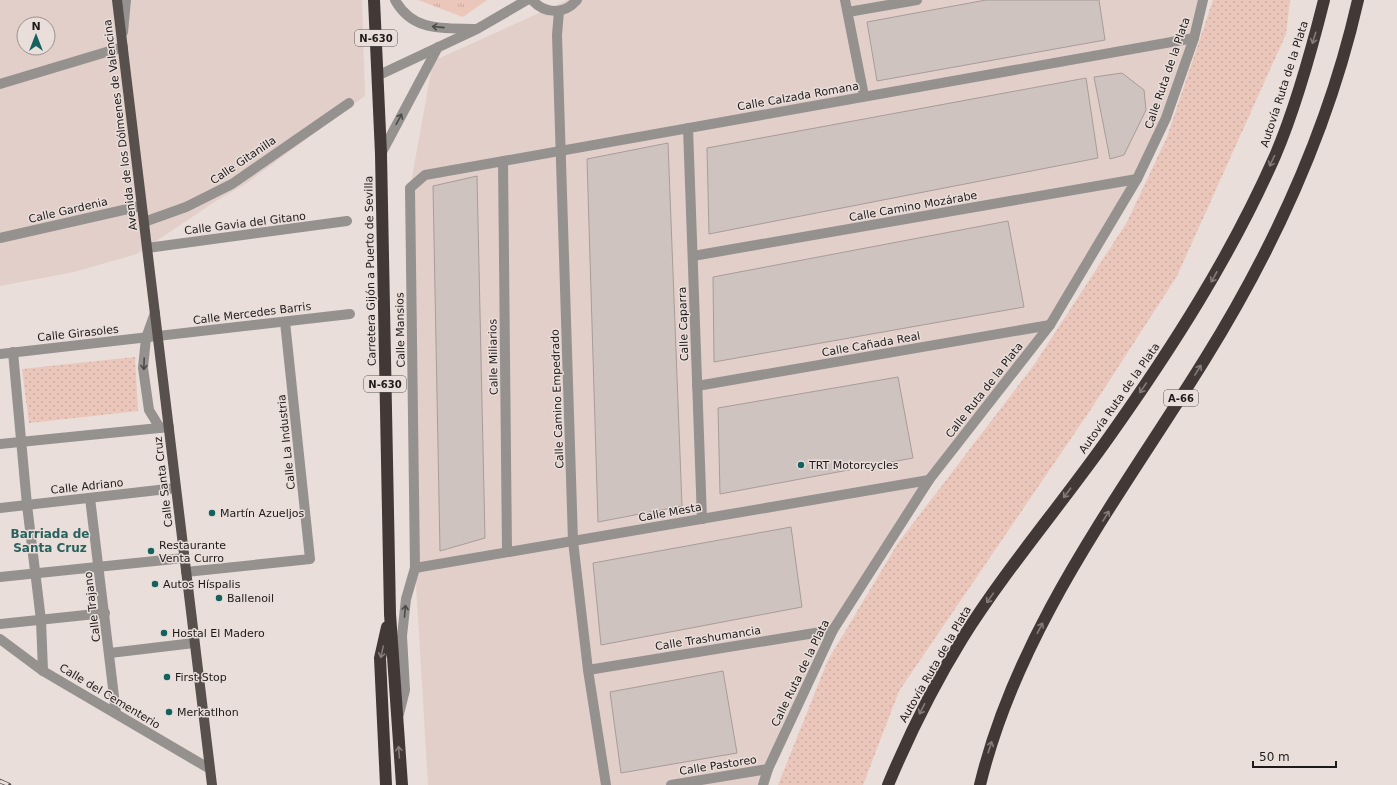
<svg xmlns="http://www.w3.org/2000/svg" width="1397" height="785" viewBox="0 0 1397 785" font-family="'DejaVu Sans',sans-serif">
  <defs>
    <pattern id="grass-tufts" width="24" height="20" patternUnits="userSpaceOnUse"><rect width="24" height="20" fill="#ebc6ba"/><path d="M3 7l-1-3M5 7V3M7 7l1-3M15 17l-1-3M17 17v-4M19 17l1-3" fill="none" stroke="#c9aa9f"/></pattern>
    <pattern id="park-dots" width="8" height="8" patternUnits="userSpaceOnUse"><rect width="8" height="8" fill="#ebc6ba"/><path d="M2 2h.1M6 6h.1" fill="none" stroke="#c9aa9f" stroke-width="1.8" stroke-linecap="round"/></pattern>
  </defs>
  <rect width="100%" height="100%" fill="#e9deda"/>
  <g fill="#e3cfc9" fill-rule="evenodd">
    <path d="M0,0h362l3,96 -118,87 -31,18 -79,53 -63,18 -74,14zM24,24h24v24h-24z"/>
    <path d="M568,0h635l-9,38 -57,141 -87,146 -121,155 -96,150 -70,155h-335l-13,-217 -5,-380 23,-127z"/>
  </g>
  <path fill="url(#grass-tufts)" d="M418,0h69l-24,17z"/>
  <g fill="url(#park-dots)">
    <path d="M1213,0h77l-4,34 -109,242 -86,133 -192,282 -36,94h-85l50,-125 70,-117 136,-178 93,-143 40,-85z"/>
    <path d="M135,357l3,54 -109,12 -7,-54z"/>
  </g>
  <g fill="#cec3bf" stroke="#a79c99">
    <path d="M986,0h113l6,40 -228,41 -10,-59z"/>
    <path d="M1122,73l22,17 2,20 -22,45 -14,4 -16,-82z"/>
    <path d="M1086,78l12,80 -389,76 -2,-86z"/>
    <path d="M668,143l14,363 -84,16 -11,-363z"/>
    <path d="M477,176l8,362 -45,13 -7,-365z"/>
    <path d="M1008,221l16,86 -310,55 -1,-85z"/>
    <path d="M898,377l15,81 -193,36 -2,-86z"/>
    <path d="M791,527l11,80 -201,38 -8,-82z"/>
    <path d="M723,671l14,82 -116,20 -11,-81z"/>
  </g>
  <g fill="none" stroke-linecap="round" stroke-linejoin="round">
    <g stroke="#95918f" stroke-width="10">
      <path d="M395,0c18,32 48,28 80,29"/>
      <path d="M532,0c13,14 32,15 45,0"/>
      <path d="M845,0l19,96"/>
      <path d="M559,11l-2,24 16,506 15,129 18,115"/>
      <path d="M848,12l69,-12"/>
      <path d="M123,32l3,-32"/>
      <path d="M377,76l100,-47 50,-29"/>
      <path d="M0,84l123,-37"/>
      <path d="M688,128l14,391"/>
      <path d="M381,154l57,-107"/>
      <path d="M503,161l4,391"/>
      <path d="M144,222l42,-15 46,-23 117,-81"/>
      <path d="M0,238l141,-32"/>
      <path d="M147,248l200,-27"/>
      <path d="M693,256l444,-77"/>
      <path d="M155,313l-9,25 -3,30 6,42 11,18"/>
      <path d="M13,352l14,153 14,115 2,51"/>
      <path d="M0,354l350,-40"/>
      <path d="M697,386l353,-61"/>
      <path d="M0,444l169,-17"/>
      <path d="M90,498l26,215"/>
      <path d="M0,508l176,-20"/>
      <path d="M415,568l514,-88"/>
      <path d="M186,572l124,-13 -25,-237"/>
      <path d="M0,577l184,-19"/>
      <path d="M0,624l105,-11"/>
      <path d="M0,639l43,32 167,98"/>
      <path d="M110,653l84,-10"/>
      <path d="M588,670l245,-40"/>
      <path d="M399,714l6,-24 -3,-54 4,-37 9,-31 -5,-380 15,-13 769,-137"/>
      <path d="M671,785l97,-16"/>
      <path d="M763,785l5,-16 65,-139 96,-150 121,-155 87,-146 29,-61 28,-80 9,-38"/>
    </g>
    <path stroke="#58504d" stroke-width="10" d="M117,0l95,785"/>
    <g stroke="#423937" stroke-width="12">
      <path d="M374,0l7,154 9,460 12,171"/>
      <path d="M386,785l-6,-127 7,-31"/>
      <path d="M888,785c21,-50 45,-99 74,-146 44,-70 99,-134 147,-202 63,-89 122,-181 166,-281 21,-49 36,-104 49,-156"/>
      <path d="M980,785c38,-158 141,-290 225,-426 69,-111 124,-231 153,-359"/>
    </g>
    <g stroke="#57514f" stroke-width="4.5">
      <path id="rail" d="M0,781l9,4"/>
    </g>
    <use href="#rail" stroke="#e9deda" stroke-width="3" stroke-dasharray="9" stroke-linecap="butt"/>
  </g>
  <defs><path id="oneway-shaft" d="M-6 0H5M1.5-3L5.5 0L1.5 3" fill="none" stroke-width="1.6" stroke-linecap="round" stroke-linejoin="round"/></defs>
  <g stroke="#4e4a48">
    <use href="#oneway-shaft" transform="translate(438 27) rotate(-174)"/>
    <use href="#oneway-shaft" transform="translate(399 119) rotate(-62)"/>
    <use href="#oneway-shaft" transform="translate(144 364) rotate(92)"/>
    <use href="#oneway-shaft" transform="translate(405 611) rotate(-85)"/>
  </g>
  <g stroke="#857b78">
    <use href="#oneway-shaft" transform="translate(1314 38) rotate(107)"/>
    <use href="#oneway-shaft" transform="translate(1272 161) rotate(115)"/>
    <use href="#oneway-shaft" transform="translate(1214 277) rotate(119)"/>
    <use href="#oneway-shaft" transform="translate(1198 370) rotate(-58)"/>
    <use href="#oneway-shaft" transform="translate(1143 388) rotate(124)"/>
    <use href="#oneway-shaft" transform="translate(1067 493) rotate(127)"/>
    <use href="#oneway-shaft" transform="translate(1106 516) rotate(-58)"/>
    <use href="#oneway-shaft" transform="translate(990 598) rotate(125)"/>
    <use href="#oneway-shaft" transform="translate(1040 628) rotate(-63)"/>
    <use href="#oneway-shaft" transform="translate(382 652) rotate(102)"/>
    <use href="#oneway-shaft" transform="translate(922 709) rotate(117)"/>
    <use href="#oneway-shaft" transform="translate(990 747) rotate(-72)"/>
    <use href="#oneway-shaft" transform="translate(399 752) rotate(-94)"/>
  </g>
  <g fill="#14625d" stroke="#e9deda" stroke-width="1.5">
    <circle cx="801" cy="465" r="4"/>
    <circle cx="212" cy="513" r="4"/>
    <circle cx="151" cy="551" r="4"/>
    <circle cx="155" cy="584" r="4"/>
    <circle cx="219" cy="598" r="4"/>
    <circle cx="164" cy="633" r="4"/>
    <circle cx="167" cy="677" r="4"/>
    <circle cx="169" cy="712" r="4"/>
  </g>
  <g text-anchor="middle" stroke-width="3" stroke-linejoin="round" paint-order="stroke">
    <g fill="#e9deda" stroke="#5b5553" stroke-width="1">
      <rect x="355" y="30" width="42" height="16" rx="3"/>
      <rect x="364" y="376" width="42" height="16" rx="3"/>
      <rect x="1164" y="390" width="34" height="16" rx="3"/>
    </g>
    <g font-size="10" font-weight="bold" fill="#1e1a19">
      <text x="376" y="42">N-630</text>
      <text x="385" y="388">N-630</text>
      <text x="1181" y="402">A-66</text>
    </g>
    <g font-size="11" fill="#1e1a19" stroke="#e9deda">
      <text transform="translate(1167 73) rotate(-71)" y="4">Calle Ruta de la Plata</text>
      <text transform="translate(1284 84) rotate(-72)" y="4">Autovía Ruta de la Plata</text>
      <text transform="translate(798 96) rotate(-10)" y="4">Calle Calzada Romana</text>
      <text transform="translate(120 125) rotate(-97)" y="4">Avenida de los Dólmenes de Valencina</text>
      <text transform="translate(243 160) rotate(-34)" y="4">Calle Gitanilla</text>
      <text transform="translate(913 206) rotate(-10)" y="4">Calle Camino Mozárabe</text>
      <text transform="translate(68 210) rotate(-13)" y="4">Calle Gardenia</text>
      <text transform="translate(245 223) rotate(-7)" y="4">Calle Gavia del Gitano</text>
      <text transform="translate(370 271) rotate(-91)" y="4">Carretera Gijón a Puerto de Sevilla</text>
      <text transform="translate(252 313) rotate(-7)" y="4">Calle Mercedes Barris</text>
      <text transform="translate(683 324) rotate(-92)" y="4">Calle Caparra</text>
      <text transform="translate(400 330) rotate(-91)" y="4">Calle Mansios</text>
      <text transform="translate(78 333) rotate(-6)" y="4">Calle Girasoles</text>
      <text transform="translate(871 344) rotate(-10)" y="4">Calle Cañada Real</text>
      <text transform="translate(493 357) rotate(-91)" y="4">Calle Miliarios</text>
      <text transform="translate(984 390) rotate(-52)" y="4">Calle Ruta de la Plata</text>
      <text transform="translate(1119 398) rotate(-55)" y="4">Autovía Ruta de la Plata</text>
      <text transform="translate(557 399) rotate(-92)" y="4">Calle Camino Empedrado</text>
      <text transform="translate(286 442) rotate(-96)" y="4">Calle La Industria</text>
      <text transform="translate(163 482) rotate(-97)" y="4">Calle Santa Cruz</text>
      <text transform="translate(87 486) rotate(-6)" y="4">Calle Adriano</text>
      <text transform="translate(670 512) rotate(-10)" y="4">Calle Mesta</text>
      <text transform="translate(92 607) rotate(-97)" y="4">Calle Trajano</text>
      <text transform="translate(708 638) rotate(-9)" y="4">Calle Trashumancia</text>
      <text transform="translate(935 664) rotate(-60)" y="4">Autovía Ruta de la Plata</text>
      <text transform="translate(800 673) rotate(-64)" y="4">Calle Ruta de la Plata</text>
      <text transform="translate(110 696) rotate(31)" y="4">Calle del Cementerio</text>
      <text transform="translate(718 765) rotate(-9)" y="4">Calle Pastoreo</text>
    </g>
    <g font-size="11" fill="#1e1a19" stroke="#e9deda" text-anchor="start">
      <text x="809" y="469">TRT Motorcycles</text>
      <text x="220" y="517">Martín Azueljos</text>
      <text x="159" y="549">Restaurante<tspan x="159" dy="13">Venta Curro</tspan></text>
      <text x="163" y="588">Autos Híspalis</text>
      <text x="227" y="602">Ballenoil</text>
      <text x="172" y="637">Hostal El Madero</text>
      <text x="175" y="681">First Stop</text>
      <text x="177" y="716">Merkatlhon</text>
    </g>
    <g font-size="12" font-weight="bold" fill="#28615d" stroke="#e9deda">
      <text x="50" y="538">Barriada de<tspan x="50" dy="14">Santa Cruz</tspan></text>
    </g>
  </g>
  <g transform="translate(36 36)"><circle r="19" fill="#e9deda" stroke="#98908d"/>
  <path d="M0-3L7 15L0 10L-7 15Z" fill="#14625d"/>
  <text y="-6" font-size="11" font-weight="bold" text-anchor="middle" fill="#1e1a19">N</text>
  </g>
  <path d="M1253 761v6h83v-6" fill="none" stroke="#1e1a19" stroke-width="2"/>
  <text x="1259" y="761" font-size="12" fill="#1e1a19" stroke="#e9deda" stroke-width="3" paint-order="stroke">50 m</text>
</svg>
